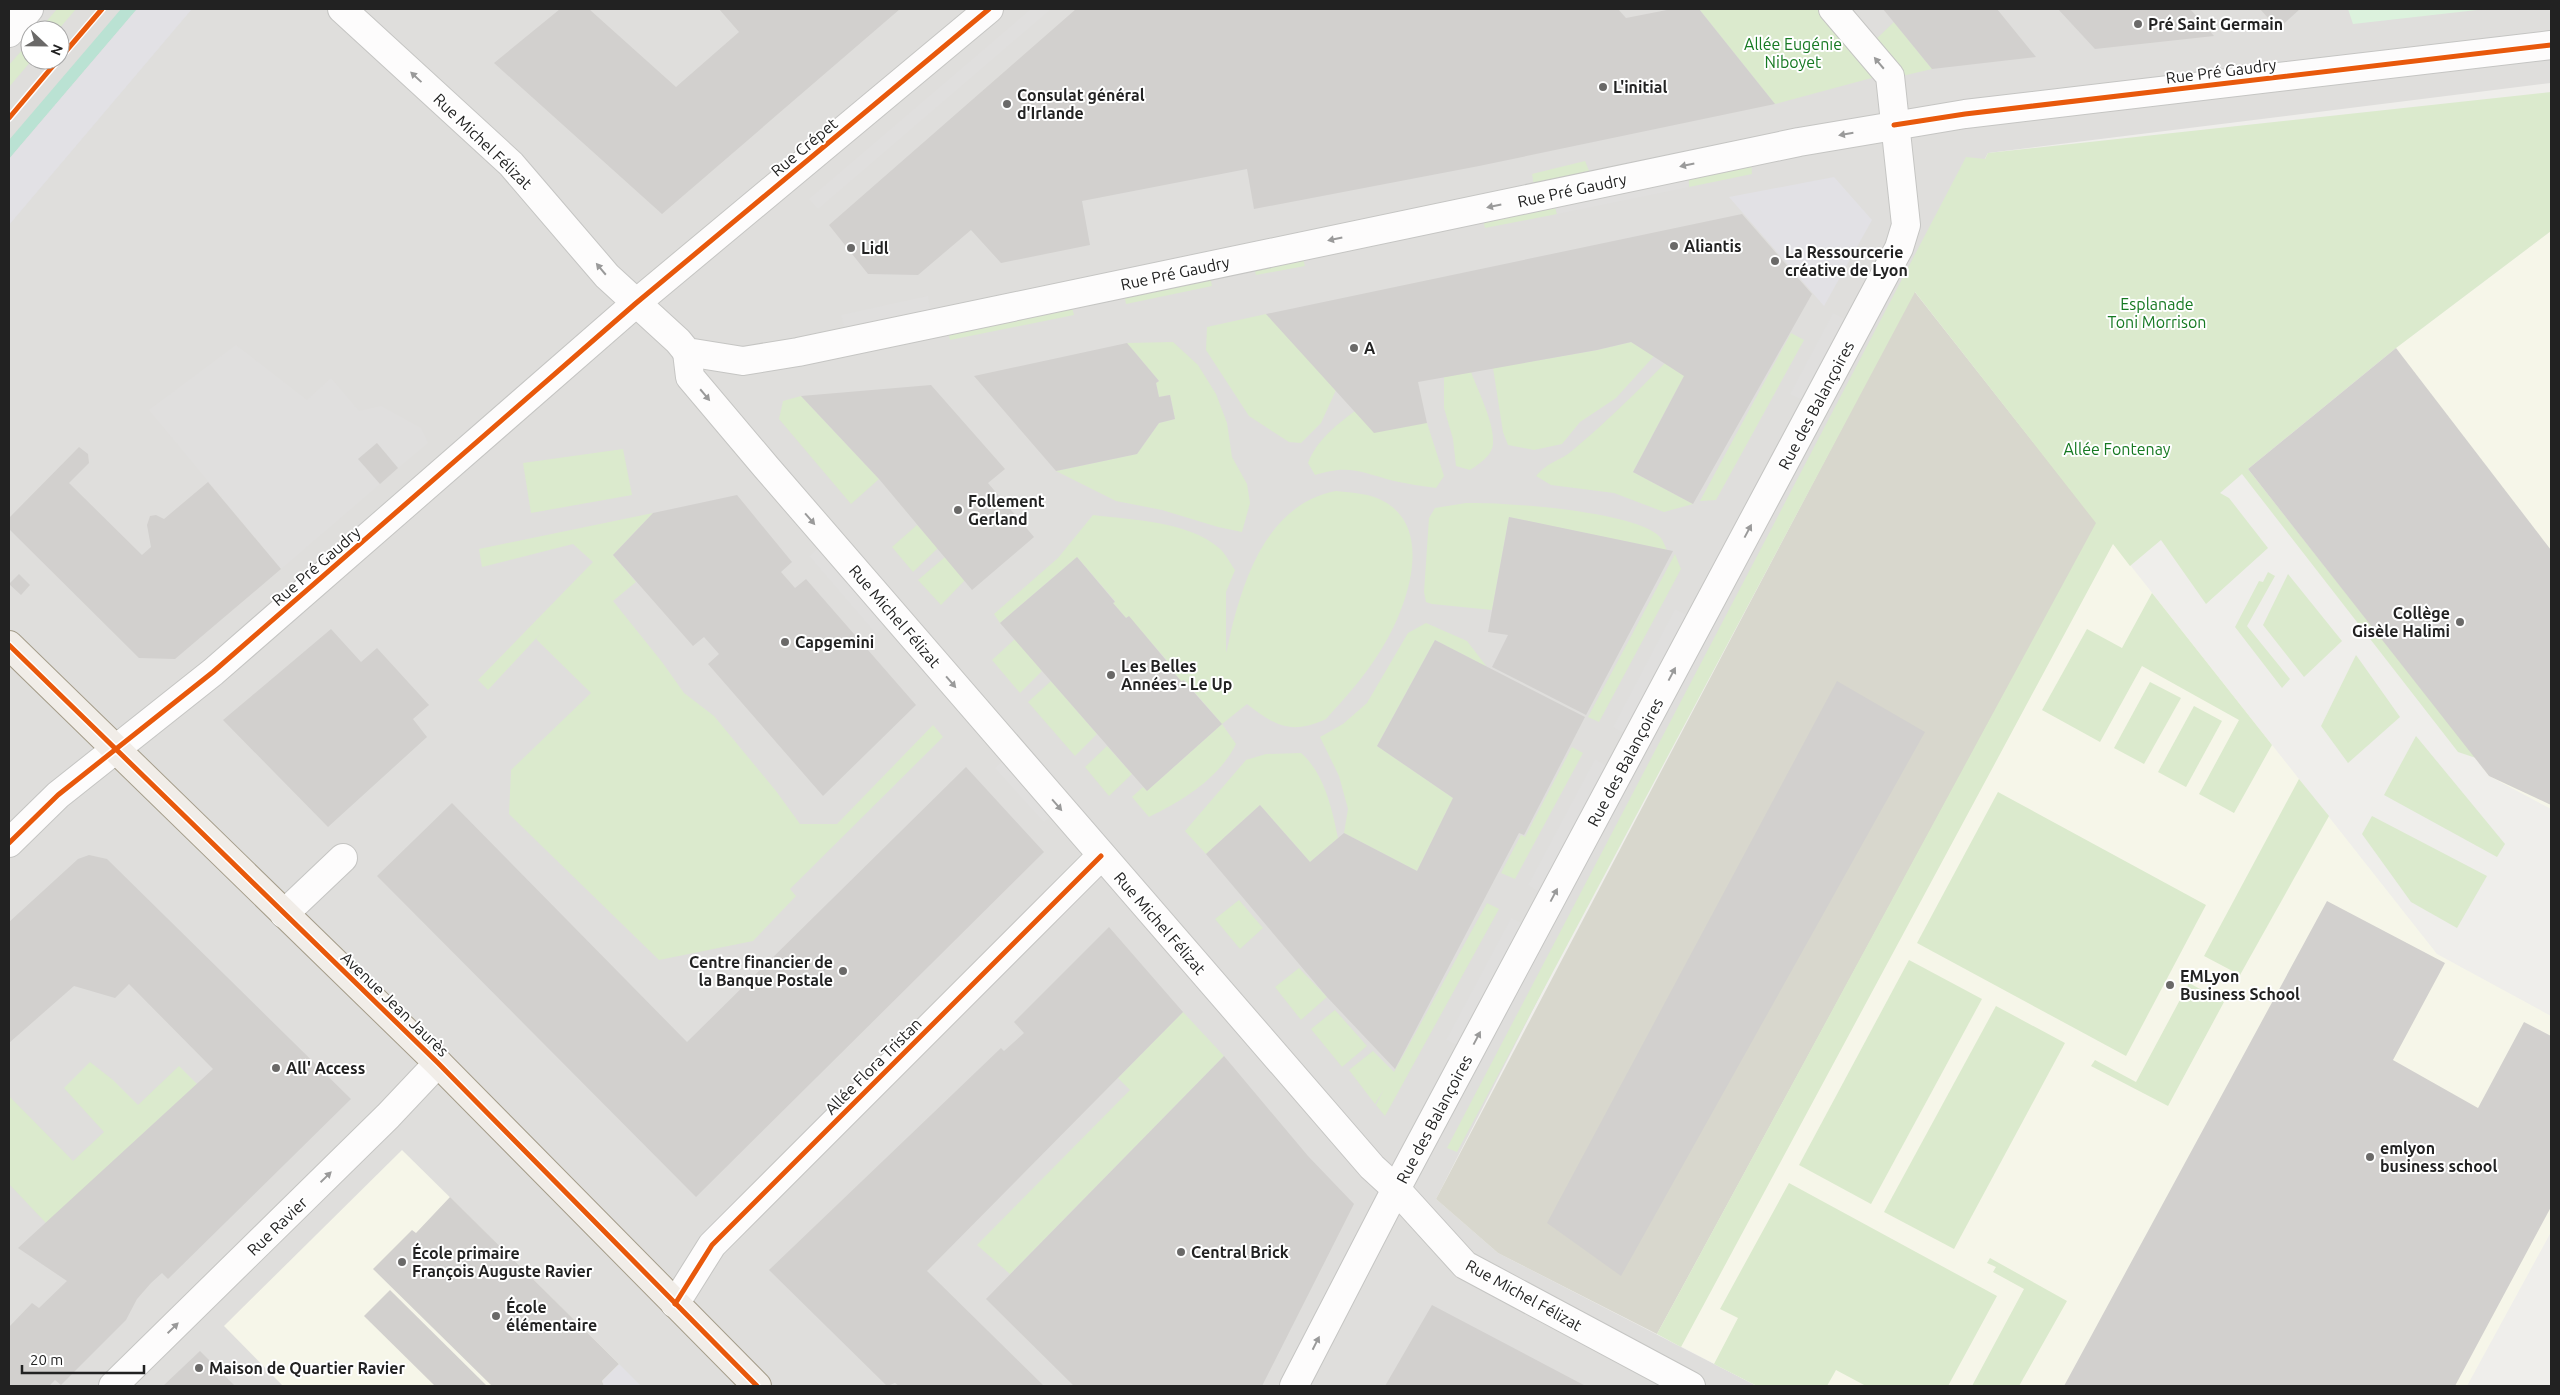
<svg xmlns="http://www.w3.org/2000/svg" width="2560" height="1395" viewBox="0 0 2560 1395" font-family="Ubuntu,sans-serif">
  <rect width="100%" height="100%" fill="#efeeeb"/>
  <path fill="#dfdedc" fill-rule="evenodd" d="M9,9h2542v74l-563,70 -373,696 -179,350 62,54 259,133h-1748zM30,30h30v30h-30z"/>
  <g fill="#f6f6e9">
    <path d="M2551,231v578l-62,-33 -241,-307 148,-121z"/>
    <path d="M2097,523l340,431 114,62v216l-84,154h-710l-100,-52z"/>
    <path d="M402,1150l217,214 -15,22h-321l-59,-60z"/>
  </g>
  <path fill="#d8d7cd" d="M1914,291l183,232 -440,811 -159,-81 -62,-54z"/>
  <g fill="#dbeacd">
    <path d="M57,9h19l-18,21h-19z"/>
    <path d="M1699,9h123l57,67 -104,28z"/>
    <path d="M1894,22l38,47 -30,7 -28,-35z"/>
    <path d="M30,41v19h2l-23,27v-22z"/>
    <path d="M2551,92v139l-155,117 -148,121 228,289 -18,-6 -216,-278 -22,19 9,5 39,50 -62,56 -45,-64 -31,26 -17,-22 -432,803 -24,-13 439,-811 -181,-231 -458,860 -10,-4 519,-991 19,2 3,-6z"/>
    <path d="M1585,161l5,12 -56,13 -2,-12z"/>
    <path d="M1751,162l1,12 -63,13 -1,-13z"/>
    <path d="M1554,202l3,12 -72,14 -3,-12z"/>
    <path d="M1301,252l4,14 -49,9 -4,-14z"/>
    <path d="M1209,272l3,14 -86,18 -3,-16z"/>
    <path d="M1070,300l4,15 -124,25 -4,-16z"/>
    <path d="M1266,314l70,76 -15,33 -20,20 -12,-1 -40,-26 -43,-66 1,-23z"/>
    <path d="M1791,333l13,7 -88,160 -16,1z"/>
    <path d="M1173,342l25,23 18,29 11,29 5,34 15,27 3,19 -8,29 -24,-5 -56,-17 -46,-9 -60,-30 81,-17 22,-31 16,-4 -5,-24 -11,2 -3,-14 3,-2 -32,-38z"/>
    <path d="M1631,342l23,14 -38,42 -36,24 -18,22 -28,6 -26,-5 -5,-13 -10,-64 105,-18z"/>
    <path d="M1665,363l19,13 -51,96 60,32 -29,8 -50,-19 -63,-8 -15,-9c14,-16 23,-14 37,-26 32,-27 62,-56 92,-87z"/>
    <path d="M1471,372c7,19 24,52 22,72 -1,12 -14,20 -23,26l-14,-4 -3,-27 -9,-31v-31z"/>
    <path d="M801,396l78,83 -28,25 -72,-85 4,-18z"/>
    <path d="M1355,411l72,12 17,53 -8,12c-14,-2 -28,-4 -42,-7 -33,-9 -45,-17 -79,-6l-7,-12c9,-23 27,-37 47,-52z"/>
    <path d="M623,449l9,46 -101,18 -8,-50z"/>
    <path d="M1336,491c17,2 34,2 49,11 52,30 19,113 -6,151 -15,24 -34,45 -53,66 -35,16 -51,7 -79,-15l-25,20 14,20c-17,34 -52,56 -87,73l-17,-20 11,-10 4,4 75,-67 -38,-44 -2,2 -14,-16 2,-2 -41,-47 -3,1 -13,-15 2,-2 -38,-44 -77,66 -6,-9 64,-56 35,-43c39,5 95,6 126,33 6,5 11,15 16,22l-9,22v61c3,-10 4,-20 7,-30 15,-57 40,-120 103,-132z"/>
    <path d="M1466,503c37,-1 170,8 194,34 3,3 5,9 7,13l-158,-33 -17,93 -60,-6 -6,-2 -2,-10 5,-74 6,-10z"/>
    <path d="M653,513l-40,42 23,27 -23,19 49,61 22,31 30,23 62,75 24,33h37l96,-99 10,12 -153,152 6,7 -43,45 -94,19 -150,-146 2,-44 80,-77 -55,-54 6,-7 -54,58 -10,-10 115,-118 -20,-18 -91,23 -3,-18z"/>
    <path d="M917,525l21,23 -25,24 -21,-25z"/>
    <path d="M1675,554l6,15 -82,153 -11,-5z"/>
    <path d="M945,557l20,23 -24,25 -23,-25z"/>
    <path d="M2268,572l7,4 -28,50 43,53 -8,9 -47,-61 24,-46 4,1z"/>
    <path d="M2288,574l54,67 -38,36 -41,-52z"/>
    <path d="M2152,593l120,152 -38,68 -35,-19 40,-74 -97,-54 -42,76 -58,-32 45,-81 35,19z"/>
    <path d="M1426,623l41,18 20,26 -52,-27 -58,106 76,52 -36,73 -73,-38 -34,29 -50,-57 -54,49 -21,-23 61,-71 20,-6 35,-1c23,20 31,55 37,85l6,-5 4,-24 -9,-33 -19,-39 23,-13 24,-21 41,-70z"/>
    <path d="M1015,639l27,32 -22,22 -28,-33z"/>
    <path d="M2356,655l44,62 -52,46 -27,-37z"/>
    <path d="M1051,681l46,53 -22,22 -47,-54z"/>
    <path d="M2150,682l31,16 -37,66 -30,-16z"/>
    <path d="M2194,706l28,15 -36,66 -28,-15z"/>
    <path d="M2416,736l89,108 -8,13 -113,-62z"/>
    <path d="M1107,746l25,28 -23,22 -24,-29z"/>
    <path d="M1572,747l11,6 -68,126 -14,-6 20,-38 4,2z"/>
    <path d="M2299,779l30,37 -89,159 -36,-19z"/>
    <path d="M1998,792l208,113 -80,151 -209,-113z"/>
    <path d="M2372,816l115,60 -30,52 -46,-26 -49,-68z"/>
    <path d="M1239,900l24,28 -23,21 -25,-30z"/>
    <path d="M1487,903l12,6 -114,207 -9,-11 8,-16 -9,15 -26,-34 24,-19 21,21z"/>
    <path d="M1909,960l73,39 -111,205 -72,-39z"/>
    <path d="M1299,968l28,29 -26,23 -26,-33z"/>
    <path d="M2189,983l35,19 -56,104 -77,-40 4,-6 41,22z"/>
    <path d="M1996,1006l69,37 -111,206 -70,-37z"/>
    <path d="M1335,1010l32,36 -25,21 -31,-38z"/>
    <path d="M1183,1012l41,44 -214,218 -33,-29 153,-155 -12,-12z"/>
    <path d="M90,1062l23,18 25,25 41,-39 18,18 -151,139 -37,-39v-88l64,65 31,-29 -40,-44z"/>
    <path d="M1789,1183l208,113 -49,90h-82l-30,-16 -9,16h-70l-43,-22 24,-46 -18,-9z"/>
    <path d="M1990,1258l77,43 -48,85h-47l52,-97 -31,-17 3,-5 -9,-4z"/>
  </g>
  <path fill="#dcf2dd" d="M2348,9h138l-133,15z"/>
  <path fill="#bae2d3" d="M121,9h16l-128,150v-19z"/>
  <g fill="#e0dfde">
    <path d="M1031,9h20l-233,200 -9,-10z"/>
    <path d="M1688,174l1,13 -132,27 -3,-12z"/>
    <path d="M928,296l3,16 -86,18 -4,-15z"/>
    <path d="M1833,313l13,7 -43,80 -13,-6z"/>
    <path d="M236,345l71,55 24,-22 28,33 22,-5 40,22 7,15 -30,25 -21,-25 -18,16 21,25 -99,85 -132,-159z"/>
    <path d="M820,546l67,77 -11,11 -67,-78z"/>
    <path d="M1675,609l12,6 -62,119 -12,-7z"/>
    <path d="M1595,759l13,8 -67,126 -13,-8z"/>
    <path d="M1003,761l49,54 -8,7 -49,-54z"/>
    <path d="M1511,918l13,6 -66,121 -12,-5z"/>
  </g>
  <g fill="#e2e1e5">
    <path d="M137,9h55l-183,216v-66z"/>
    <path d="M1834,177l38,43 -48,86 -95,-109z"/>
    <path d="M619,1364l22,22h-37l-2,-5z"/>
  </g>
  <g fill="#d2d0ce">
    <path d="M560,9h29l87,78 63,-55 -20,-23h181l-238,205 -168,-151z"/>
    <path d="M1076,9h542l8,9 46,-9h27l76,95 -296,62 -225,43 -7,-40 -165,32 8,44 -89,18 -30,-33 -53,45 -50,-1 -39,-49z"/>
    <path d="M1883,9h114l39,48 -104,12z"/>
    <path d="M2058,9h132l24,27 -119,13z"/>
    <path d="M2260,9h40l-22,20z"/>
    <path d="M1742,214l70,80 -119,210 -60,-32 51,-96 -53,-34 -34,8 -179,32 9,41 -53,10 -108,-119z"/>
    <path d="M1127,343l32,38 -3,2 3,14 11,-2 5,24 -16,4 -22,31 -81,17 -82,-95z"/>
    <path d="M2396,348l155,202v255l-62,-29 -241,-307z"/>
    <path d="M931,385l74,84 -17,14 46,54 -62,53 -93,-111 -78,-83z"/>
    <path d="M377,443l21,25 -18,16 -22,-25z"/>
    <path d="M79,447l9,7 1,9 -20,20 73,72 9,-8 -4,-22 3,-9 6,-1 8,4 44,-37 73,87 -106,90 -36,-1 -130,-129v-11z"/>
    <path d="M737,495l55,67 -11,10 14,16 11,-9 110,126 -93,91 -115,-132 11,-10 -15,-17 -11,9 -80,-91 40,-42z"/>
    <path d="M1509,517l164,34 -87,164 -94,-48 16,-32 -20,-3z"/>
    <path d="M1077,557l38,45 -2,1 13,15 3,-2 41,49 -2,1 14,16 1,-2 39,44 -75,67 -147,-168z"/>
    <path d="M19,574l11,11 -9,10 -12,-11z"/>
    <path d="M331,629l30,33 16,-14 52,57 -16,14 14,18 -99,90 -105,-107z"/>
    <path d="M1435,640l150,77 -61,118 -5,-2 -124,236 -68,-72 -121,-143 54,-49 50,57 34,-29 73,38 36,-73 -76,-52z"/>
    <path d="M1837,681l88,51 -304,544 -74,-53z"/>
    <path d="M966,767l78,85 -348,345 -319,-321 75,-73 235,239z"/>
    <path d="M89,855l18,4 244,240 -183,180 -6,-6 -11,10 -14,16 -11,21 -65,65 -6,-5 -6,6h-40v-59l23,-24 7,5 28,-27 -49,-33 195,-179 -84,-85 -14,14 -41,-12 -65,57v-121l69,-63z"/>
    <path d="M2327,901l118,62 -52,97 85,48 46,-86 27,14v171l-96,179h-391z"/>
    <path d="M1109,927l74,85 -256,259 117,115h-145l-4,-3 -8,3 -118,-116 232,-222 3,3 20,-18 -10,-11z"/>
    <path d="M1224,1056l84,100 46,48 -92,182h-188l-88,-87z"/>
    <path d="M450,1197l169,167 -17,17 2,5h-112l-119,-117 39,-39 4,3z"/>
    <path d="M390,1290l97,96h-52l-71,-70z"/>
    <path d="M1432,1305l146,77 8,4h-201z"/>
    <path d="M200,1351l35,35h-72z"/>
  </g>
  <g fill="none" stroke-linecap="round" stroke-linejoin="round">
    <g stroke="#c5c5c3" stroke-width="30">
      <g id="minor">
        <path d="M342,9l169,155 96,112 71,65 9,11 56,9 55,-9 1001,-210 166,-28 586,-69"/>
        <path d="M9,33l20,-24"/>
        <path d="M687,352l3,25 76,90 606,700 24,22 69,76 226,121"/>
        <path d="M9,843l49,-48 155,-123 422,-368 354,-295"/>
        <path d="M284,914l59,-56"/>
        <path d="M675,1304l37,-59 389,-389"/>
        <path d="M113,1386l275,-270 50,-53"/>
        <path d="M1294,1386l102,-197 503,-941 7,-23 -16,-149 -57,-67"/>
      </g>
    </g>
    <g stroke="#a49c89" stroke-width="30">
      <path id="major" d="M9,645l429,418 319,323"/>
    </g>
    <use href="#minor" stroke="#fdfcfc" stroke-width="28"/>
    <use href="#major" stroke="#f1ede8" stroke-width="28"/>
    <g stroke="#fff" stroke-width="8">
      <g id="cycleway">
        <path d="M60,58l42,-49"/>
        <path d="M9,118l49,-58"/>
        <path d="M1894,125l71,-11 586,-69"/>
        <path d="M9,645l429,418 319,323"/>
        <path d="M9,843l49,-48 155,-123 422,-368 354,-295"/>
        <path d="M675,1304l37,-59 389,-389"/>
      </g>
    </g>
    <use href="#cycleway" stroke="#e8590c" stroke-width="5"/>
  </g>
  <defs><path id="oneway-solid" d="M-6-.8H1V-3.2L6.5 0L1 3.2V.8H-6Z" transform="scale(1.25)"/></defs>
  <g fill="#9a9a9a">
    <use href="#oneway-solid" transform="translate(1879 63) rotate(-130)"/>
    <use href="#oneway-solid" transform="translate(416 77) rotate(-137)"/>
    <use href="#oneway-solid" transform="translate(1846 134) rotate(170)"/>
    <use href="#oneway-solid" transform="translate(1687 165) rotate(168)"/>
    <use href="#oneway-solid" transform="translate(1494 206) rotate(168)"/>
    <use href="#oneway-solid" transform="translate(1335 239) rotate(168)"/>
    <use href="#oneway-solid" transform="translate(601 269) rotate(-130)"/>
    <use href="#oneway-solid" transform="translate(705 395) rotate(50)"/>
    <use href="#oneway-solid" transform="translate(810 519) rotate(49)"/>
    <use href="#oneway-solid" transform="translate(1748 531) rotate(-62)"/>
    <use href="#oneway-solid" transform="translate(1672 674) rotate(-62)"/>
    <use href="#oneway-solid" transform="translate(951 682) rotate(49)"/>
    <use href="#oneway-solid" transform="translate(1057 805) rotate(49)"/>
    <use href="#oneway-solid" transform="translate(1554 895) rotate(-62)"/>
    <use href="#oneway-solid" transform="translate(1477 1038) rotate(-62)"/>
    <use href="#oneway-solid" transform="translate(326 1177) rotate(-44)"/>
    <use href="#oneway-solid" transform="translate(173 1328) rotate(-44)"/>
    <use href="#oneway-solid" transform="translate(1316 1343) rotate(-63)"/>
  </g>
  <g fill="#6a6968" stroke="#fff" stroke-width="2">
    <circle cx="2138" cy="24" r="5"/>
    <circle cx="1603" cy="87" r="5"/>
    <circle cx="1007" cy="104" r="5"/>
    <circle cx="1674" cy="246" r="5"/>
    <circle cx="851" cy="248" r="5"/>
    <circle cx="1775" cy="261" r="5"/>
    <circle cx="1354" cy="348" r="5"/>
    <circle cx="958" cy="510" r="5"/>
    <circle cx="2460" cy="622" r="5"/>
    <circle cx="785" cy="642" r="5"/>
    <circle cx="1111" cy="675" r="5"/>
    <circle cx="843" cy="971" r="5"/>
    <circle cx="2170" cy="985" r="5"/>
    <circle cx="276" cy="1068" r="5"/>
    <circle cx="2370" cy="1157" r="5"/>
    <circle cx="1181" cy="1252" r="5"/>
    <circle cx="402" cy="1262" r="5"/>
    <circle cx="496" cy="1316" r="5"/>
    <circle cx="199" cy="1368" r="5"/>
  </g>
  <g text-anchor="middle" stroke-width="4" stroke-linejoin="round" paint-order="stroke">
    <g font-size="16" font-weight="bold" fill="#222" stroke="#fff" text-anchor="start">
      <text x="2148" y="30">Pré Saint Germain</text>
      <text x="1613" y="93">L'initial</text>
      <text x="1017" y="101">Consulat général<tspan x="1017" dy="18">d'Irlande</tspan></text>
      <text x="1684" y="252">Aliantis</text>
      <text x="861" y="254">Lidl</text>
      <text x="1785" y="258">La Ressourcerie<tspan x="1785" dy="18">créative de Lyon</tspan></text>
      <text x="1364" y="354">A</text>
      <text x="968" y="507">Follement<tspan x="968" dy="18">Gerland</tspan></text>
      <text x="2450" y="619" text-anchor="end">Collège<tspan x="2450" dy="18">Gisèle Halimi</tspan></text>
      <text x="795" y="648">Capgemini</text>
      <text x="1121" y="672">Les Belles<tspan x="1121" dy="18">Années - Le Up</tspan></text>
      <text x="833" y="968" text-anchor="end">Centre financier de<tspan x="833" dy="18">la Banque Postale</tspan></text>
      <text x="2180" y="982">EMLyon<tspan x="2180" dy="18">Business School</tspan></text>
      <text x="286" y="1074">All' Access</text>
      <text x="2380" y="1154">emlyon<tspan x="2380" dy="18">business school</tspan></text>
      <text x="1191" y="1258">Central Brick</text>
      <text x="412" y="1259">École primaire<tspan x="412" dy="18">François Auguste Ravier</tspan></text>
      <text x="506" y="1313">École<tspan x="506" dy="18">élémentaire</tspan></text>
      <text x="209" y="1374">Maison de Quartier Ravier</text>
    </g>
    <g font-size="16" fill="#167922" stroke="#fff">
      <text x="1793" y="50">Allée Eugénie<tspan x="1793" dy="18">Niboyet</tspan></text>
      <text x="2157" y="310">Esplanade<tspan x="2157" dy="18">Toni Morrison</tspan></text>
      <text x="2117" y="455">Allée Fontenay</text>
    </g>
    <g font-size="16" fill="#222" stroke="#fff">
      <text transform="translate(2221 71) rotate(-7)" y="6">Rue Pré Gaudry</text>
      <text transform="translate(483 141) rotate(44)" y="6">Rue Michel Félizat</text>
      <text transform="translate(804 147) rotate(-40)" y="6">Rue Crépet</text>
      <text transform="translate(1572 190) rotate(-12)" y="6">Rue Pré Gaudry</text>
      <text transform="translate(1175 273) rotate(-12)" y="6">Rue Pré Gaudry</text>
      <text transform="translate(1816 405) rotate(-62)" y="6">Rue des Balançoires</text>
      <text transform="translate(316 566) rotate(-41)" y="6">Rue Pré Gaudry</text>
      <text transform="translate(895 616) rotate(49)" y="6">Rue Michel Félizat</text>
      <text transform="translate(1625 762) rotate(-62)" y="6">Rue des Balançoires</text>
      <text transform="translate(1160 923) rotate(49)" y="6">Rue Michel Félizat</text>
      <text transform="translate(395 1004) rotate(44)" y="6">Avenue Jean Jaurès</text>
      <text transform="translate(873 1066) rotate(-45)" y="6">Allée Flora Tristan</text>
      <text transform="translate(1434 1119) rotate(-62)" y="6">Rue des Balançoires</text>
      <text transform="translate(277 1226) rotate(-44)" y="6">Rue Ravier</text>
      <text transform="translate(1524 1295) rotate(29)" y="6">Rue Michel Félizat</text>
    </g>
  </g>
  <rect width="2560" height="1395" fill="none" stroke="#222222" stroke-width="20"/>
  <g transform="translate(45 45) rotate(112)"><circle r="24" fill="#ffffff" stroke="#a7a7a7"/>
  <path d="M0-4L9 19L0 12L-9 19Z" fill="#6a6968"/>
  <text y="-8" font-size="14" font-weight="bold" text-anchor="middle" fill="#222222">N</text>
  </g>
  <path d="M22 1365v8h122v-8" fill="none" stroke="#222222" stroke-width="2.5"/>
  <text x="30" y="1365" font-size="15" fill="#222222" stroke="#ffffff" stroke-width="4" paint-order="stroke">20 m</text>
</svg>
